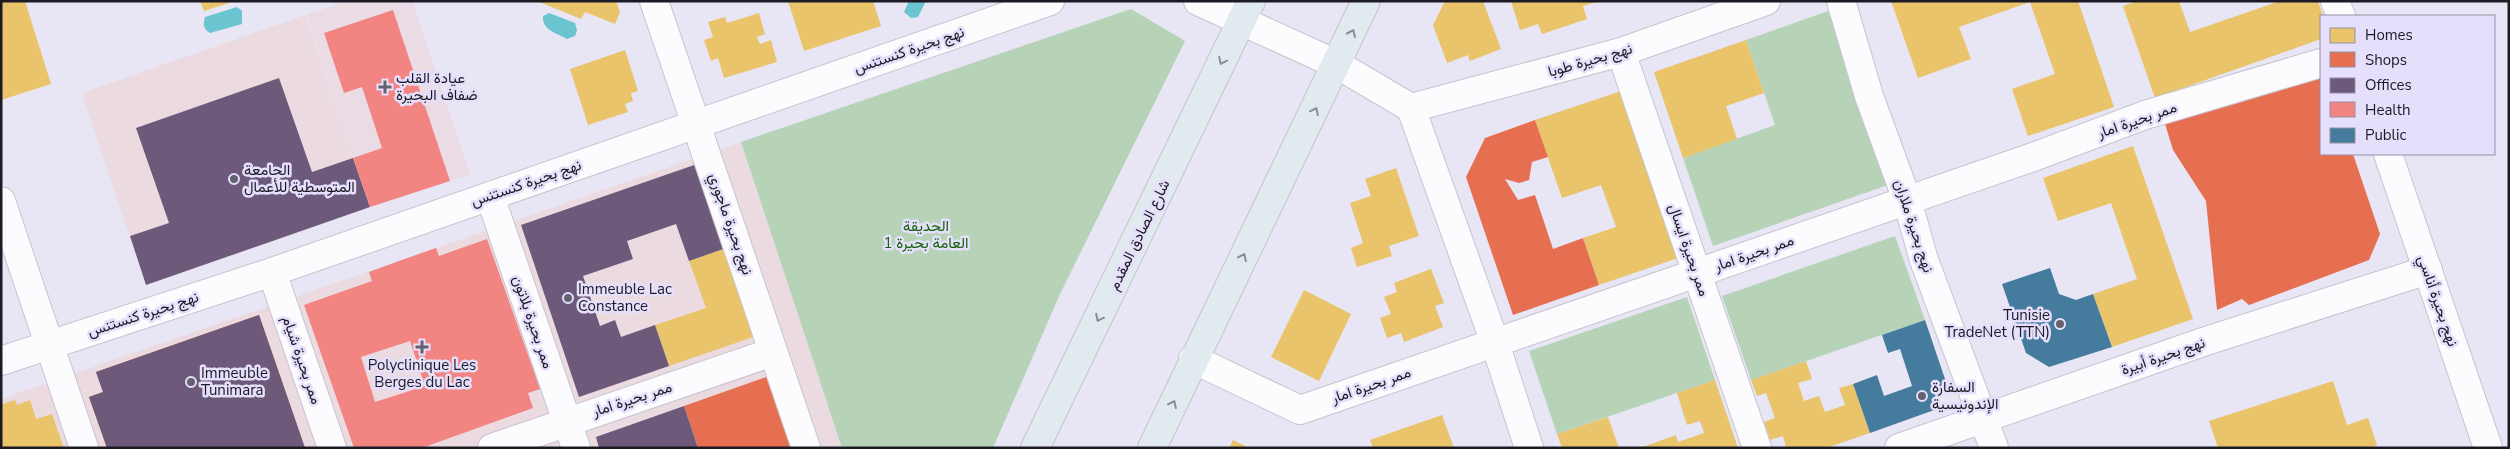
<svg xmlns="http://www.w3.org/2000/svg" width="2510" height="449" viewBox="0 0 2510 449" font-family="'Nunito Sans',Vazirmatn,sans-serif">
  <rect width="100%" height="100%" fill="#e8e5f5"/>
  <g fill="#ebdbe1">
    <path d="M305,15l65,192 -224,78 -64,-192z"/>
    <path d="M741,142l101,306h-841v-49z"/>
  </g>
  <path fill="#eadbe4" d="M347,1h65l58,173 -100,33 -64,-192z"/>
  <g fill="#b6d3b8">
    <path d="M1131,9l54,32 -125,253 -67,154h-151l-101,-306z"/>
    <path d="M1828,11l60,174 -175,61 -30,-88 92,-33 -29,-85z"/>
    <path d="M1895,236l30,84 -174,60 -29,-84z"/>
    <path d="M1687,297l28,83 -158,54 -28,-83z"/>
  </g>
  <g fill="#6bc5d1">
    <path d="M909,1h17l-8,16 -7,1 -7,-6z"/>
    <path d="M237,7l5,4v13l-32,9c-7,-4 -7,-9 -5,-16z"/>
    <path d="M549,13l26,10 2,7 -2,6 -8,3c-11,-6 -25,-9 -24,-23z"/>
  </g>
  <g fill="#e9c46a">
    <path d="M1,1h24l26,83 -50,16z"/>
    <path d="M200,1h32v1l-28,9z"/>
    <path d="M537,1h79l4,11 -5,12 -30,-12 -4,7z"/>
    <path d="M788,1h85l8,25 -77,25z"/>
    <path d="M1445,1h38l18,48 -31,12 -2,-6 -21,8 -14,-38z"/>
    <path d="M1511,1h86v1l-14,4 4,13 -45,15 -4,-10 -18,6z"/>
    <path d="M1891,1h187l36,106 -86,29 -16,-47 43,-15 -25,-72 -71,25 12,32 -53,19z"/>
    <path d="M2138,1h41l11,31 90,-31h38l5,15h-2v23l-166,59 -32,-92z"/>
    <path d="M759,13l6,21 -8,3 3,7 11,-4 6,22 -53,16 -6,-20 -7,3 -7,-21 9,-3 -5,-15 17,-5 2,6z"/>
    <path d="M1746,40l18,53 -38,13 11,33 -54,19 -29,-86z"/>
    <path d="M625,50l13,41 -7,2 2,8 -8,3 3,8 -40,13 -18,-56z"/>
    <path d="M1624,90l57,167 -82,28 -16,-47 33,-11 -15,-42 -39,13 -27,-78z"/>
    <path d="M2133,146l60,173 -81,28 -19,-53 44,-15 -26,-76 -53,18 -15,-43z"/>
    <path d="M1396,168l23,68 -30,10 3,10 -35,11 -6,-19 12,-5 -13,-40 21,-7 -6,-17z"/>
    <path d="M729,247l30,88 -90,31 -14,-41 51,-17 -17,-47z"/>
    <path d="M1431,269l13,34 -9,3 8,21 -39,15 -3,-9 -14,5 -7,-20 11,-4 -7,-17 13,-5 -3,-9z"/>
    <path d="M1304,290l47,24 -32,67 -48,-24z"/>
    <path d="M1806,361l6,18 -14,4 6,18 15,-5 6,16 20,-7 -6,-17 14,-4 17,49 -44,15h-40l-3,-12 -13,4 -6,-18 11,-4 -9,-25 -9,3 -6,-16z"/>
    <path d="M1715,380l23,68h-98l36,-13 2,7 26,-9 -4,-12 -13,4 -10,-32z"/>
    <path d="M2333,381l14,44 21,-7 9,27 -8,3h-151l-9,-27z"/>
    <path d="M15,400l2,5 13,-5 6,19 16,-5 12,34h-63v-43z"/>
    <path d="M1442,415l12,33h-81l-3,-8z"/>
    <path d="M1608,417l11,31h-57l-5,-14z"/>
    <path d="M1233,440l16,8h-20z"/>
  </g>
  <g fill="#e76f51">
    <path d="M2281,78h40v76h32l27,80 -11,26 -120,45 -7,-6 -25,11 -11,-109 -33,-51 -10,-33z"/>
    <path d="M1535,120l13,37 -16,5 -3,18 -10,3 -14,-4 13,21 17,-5 18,54 30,-11 16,47 -86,30 -47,-138 19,-39z"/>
    <path d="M259,315l46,133h-47l-27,-79 -86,30 15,43 11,6h-64l-18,-51 14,-5 -7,-20z"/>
    <path d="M769,376l25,72h-96l-14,-42z"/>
  </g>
  <g fill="#6d597a">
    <path d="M279,78l33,94 41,-14 17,49 -224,78 -16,-49 39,-13 -33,-95z"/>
    <path d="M700,163l29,84 -40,14 -13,-37 -49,17 6,18 -50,17 17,50 15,-6 6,17 34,-12 14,41 -90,31 -58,-172z"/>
    <path d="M259,315l46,133h-198l-18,-51 14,-5 -7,-20z"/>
    <path d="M684,406l14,42h-99l-3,-11z"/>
  </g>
  <g fill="#f28482" fill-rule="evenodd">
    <path d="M393,10l57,171 -80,26 -17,-49 29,-10 -20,-61 -18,6 -20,-60z"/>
    <path d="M487,239l53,150 -12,4 5,15 -111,40h-68l-50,-143 68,-24 -3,-9 30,-11 37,-13 3,8zM410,341l15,45 -50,16 -14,-45z"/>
  </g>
  <g fill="#457b9d">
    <path d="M2050,268l9,26 17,6 17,-6 19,53 -63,20 -23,-14 -24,-69z"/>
    <path d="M1925,320l20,59 -8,30 -67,24 -17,-49 24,-9 7,21 28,-10 -12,-37 -12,4 -6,-18z"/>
  </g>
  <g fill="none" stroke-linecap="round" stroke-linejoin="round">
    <g stroke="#c6c4d0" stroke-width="30">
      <g id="minor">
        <path d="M654,1l152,447"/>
        <path d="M1198,1l140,64 73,43"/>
        <path d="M1841,1l28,95 38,104 17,60 70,188"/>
        <path d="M2335,1l6,15"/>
        <path d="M1621,52l136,396"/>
        <path d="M2388,154l100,294"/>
        <path d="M490,196l86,252"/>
        <path d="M1,201l83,247"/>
        <path d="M272,272l60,176"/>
        <path d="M1193,359l107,51 736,-254 109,-41 176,-52"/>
        <path d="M1,361l271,-89 778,-271"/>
        <path d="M492,448l281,-96"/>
        <path d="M1529,448l-34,-105 -84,-235 210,-56 145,-51"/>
        <path d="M1899,448l307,-107 222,-71"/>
      </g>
    </g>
    <g stroke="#c5c3cb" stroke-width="30">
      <g id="major">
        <path d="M1035,448l216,-447"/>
        <path d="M1152,448l214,-447"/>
      </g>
    </g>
    <use href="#minor" stroke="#fcfbfe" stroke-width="28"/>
    <use href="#major" stroke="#e1eaef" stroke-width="28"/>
  </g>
  <defs><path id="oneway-chevron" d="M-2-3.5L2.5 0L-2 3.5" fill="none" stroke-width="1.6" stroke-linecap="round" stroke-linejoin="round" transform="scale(1.25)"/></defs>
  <g stroke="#888c94">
    <use href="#oneway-chevron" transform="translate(1352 33) rotate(-66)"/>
    <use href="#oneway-chevron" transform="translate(1222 61) rotate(116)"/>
    <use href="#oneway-chevron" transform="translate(1315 111) rotate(-64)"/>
    <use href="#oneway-chevron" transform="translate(1243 257) rotate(-64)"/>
    <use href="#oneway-chevron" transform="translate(1099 318) rotate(116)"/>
    <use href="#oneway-chevron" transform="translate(1173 404) rotate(-65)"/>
  </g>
  <g fill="#63616d" stroke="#e5dffb" stroke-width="2">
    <path d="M382.5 79.5h5v5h5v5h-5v5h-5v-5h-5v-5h5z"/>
    <circle cx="234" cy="179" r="5"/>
    <circle cx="568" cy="298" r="5"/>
    <circle cx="2060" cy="324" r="5"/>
    <path d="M419.5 339.5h5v5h5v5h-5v5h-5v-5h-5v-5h5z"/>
    <circle cx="191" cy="382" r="5"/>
    <circle cx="1922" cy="396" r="5"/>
  </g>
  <g text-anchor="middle" stroke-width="5" stroke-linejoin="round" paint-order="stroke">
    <g font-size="15" fill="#1c1a24" stroke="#e5dffb">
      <text transform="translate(909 50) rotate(-19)" y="5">نهج بحيرة كنستنس</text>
      <text transform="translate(1590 60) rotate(-16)" y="5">نهج بحيرة طوبا</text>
      <text transform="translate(2137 120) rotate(-19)" y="5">ممر بحيرة امار</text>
      <text transform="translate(526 183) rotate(-19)" y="5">نهج بحيرة كنستنس</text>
      <text transform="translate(731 224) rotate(71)" y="5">نهج بحيرة ماجوري</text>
      <text transform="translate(1914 226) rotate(72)" y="5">نهج بحيرة ملاران</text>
      <text transform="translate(1139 235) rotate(-64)" y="5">شارع الصادق المقدم</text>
      <text transform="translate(1689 250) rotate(71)" y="5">ممر بحيرة ايسال</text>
      <text transform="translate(1754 253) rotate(-19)" y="5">ممر بحيرة امار</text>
      <text transform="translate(2438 301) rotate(71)" y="5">نهج بحيرة أناسي</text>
      <text transform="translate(143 314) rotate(-18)" y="5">نهج بحيرة كنستنس</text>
      <text transform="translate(533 322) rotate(71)" y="5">ممر بحيرة بلاتون</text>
      <text transform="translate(2163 356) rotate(-19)" y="5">نهج بحيرة أبيرة</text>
      <text transform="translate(302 360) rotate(71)" y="5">ممر بحيرة شيام</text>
      <text transform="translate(1371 385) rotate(-19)" y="5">ممر بحيرة امار</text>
      <text transform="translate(632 399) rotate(-18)" y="5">ممر بحيرة امار</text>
    </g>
    <g font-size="15" fill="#1c1a24" stroke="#e5dffb" text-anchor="start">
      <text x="396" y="83">عيادة القلب<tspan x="396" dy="17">ضفاف البحيرة</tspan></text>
      <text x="244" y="175">الجامعة<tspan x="244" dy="17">المتوسطية للأعمال</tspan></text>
      <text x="578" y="294">Immeuble Lac<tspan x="578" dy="17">Constance</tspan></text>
      <text x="2050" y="320" text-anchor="end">Tunisie<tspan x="2050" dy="17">TradeNet (TTN)</tspan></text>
      <text x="422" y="370" text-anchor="middle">Polyclinique Les<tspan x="422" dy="17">Berges du Lac</tspan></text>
      <text x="201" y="378">Immeuble<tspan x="201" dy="17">Tunimara</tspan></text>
      <text x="1932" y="392">السفارة<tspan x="1932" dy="17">الإندونيسية</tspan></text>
    </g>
    <g font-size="15" fill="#126207" stroke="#e5dffb">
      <text x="926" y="231">الحديقة<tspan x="926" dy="17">العامة بحيرة 1</tspan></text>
    </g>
  </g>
  <rect width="2510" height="449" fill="none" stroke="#1c1a24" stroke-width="5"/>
  <rect x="2320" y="15" width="175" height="140" fill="#e5dffb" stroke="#9590a5"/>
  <rect x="2330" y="28" width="25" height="15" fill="#e9c46a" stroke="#9590a5"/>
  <text x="2365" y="40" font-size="15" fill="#1c1a24">Homes</text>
  <rect x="2330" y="52" width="25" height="15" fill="#e76f51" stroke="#9590a5"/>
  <text x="2365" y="65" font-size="15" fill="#1c1a24">Shops</text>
  <rect x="2330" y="78" width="25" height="15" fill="#6d597a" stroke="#9590a5"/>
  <text x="2365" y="90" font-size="15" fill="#1c1a24">Offices</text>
  <rect x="2330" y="102" width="25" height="15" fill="#f28482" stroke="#9590a5"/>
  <text x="2365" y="115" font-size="15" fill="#1c1a24">Health</text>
  <rect x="2330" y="128" width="25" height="15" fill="#457b9d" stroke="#9590a5"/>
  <text x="2365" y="140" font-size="15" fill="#1c1a24">Public</text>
</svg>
